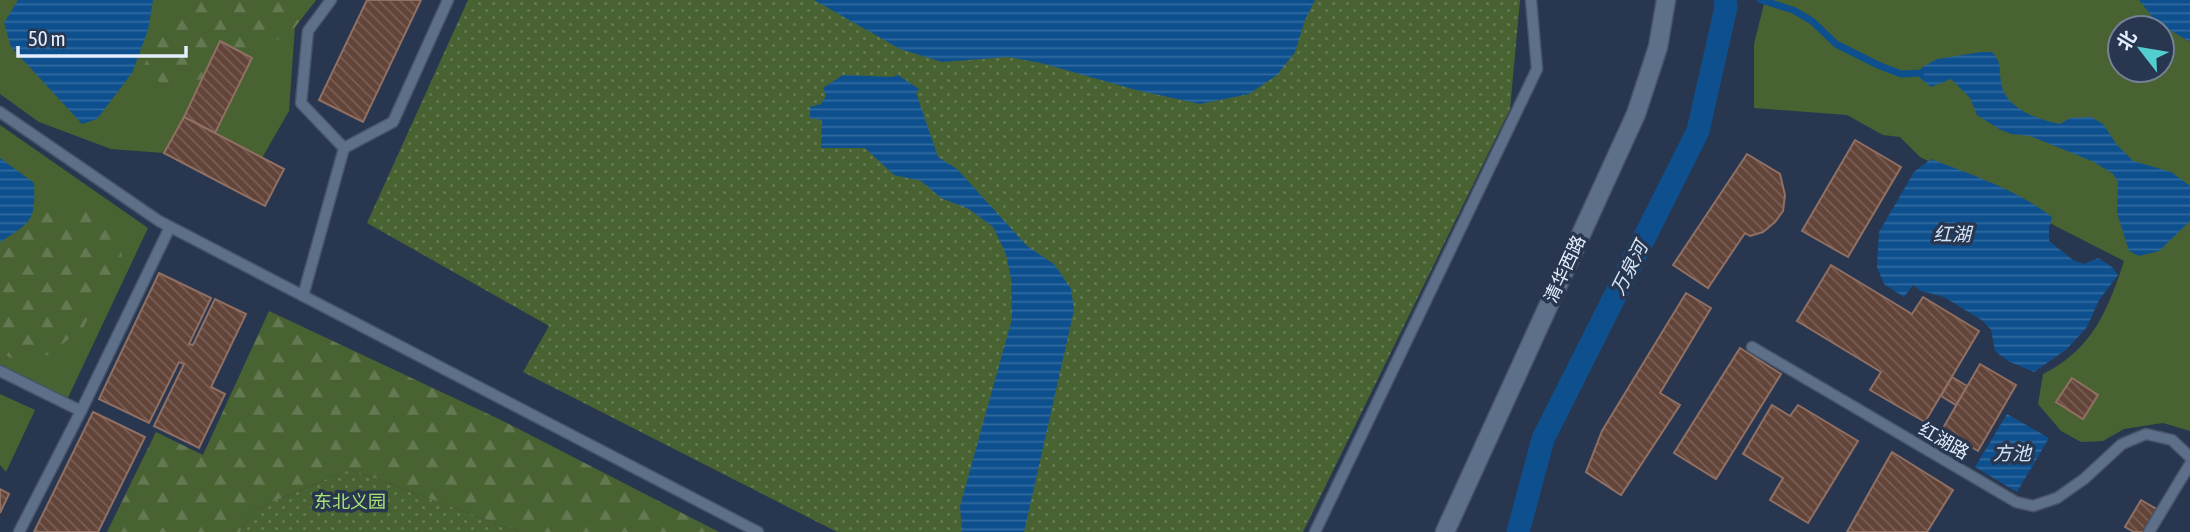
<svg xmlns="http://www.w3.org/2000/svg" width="2190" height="532" viewBox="0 0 2190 532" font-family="'Asap Condensed','Noto Sans SC',sans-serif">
  <defs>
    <pattern id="forest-firs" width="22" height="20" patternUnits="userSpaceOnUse" patternTransform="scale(1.75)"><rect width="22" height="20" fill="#496232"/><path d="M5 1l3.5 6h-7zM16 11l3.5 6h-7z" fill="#637951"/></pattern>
    <pattern id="park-dots" width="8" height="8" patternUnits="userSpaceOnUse" patternTransform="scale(1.75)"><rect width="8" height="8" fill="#496232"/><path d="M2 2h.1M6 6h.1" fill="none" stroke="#637951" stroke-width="1.8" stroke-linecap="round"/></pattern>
    <pattern id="water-rules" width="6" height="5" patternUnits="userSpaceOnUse" patternTransform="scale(1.75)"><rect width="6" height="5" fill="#0e508e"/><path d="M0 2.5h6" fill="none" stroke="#316a9f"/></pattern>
    <pattern id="building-back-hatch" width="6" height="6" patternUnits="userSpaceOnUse" patternTransform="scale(1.75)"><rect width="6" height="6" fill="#634439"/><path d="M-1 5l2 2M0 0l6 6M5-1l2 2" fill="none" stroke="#795f57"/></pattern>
  </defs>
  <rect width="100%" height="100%" fill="#28374f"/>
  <g fill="#496232" fill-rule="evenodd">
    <path d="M0,0h316l-21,27 -6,84 -27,47 -78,-41 -20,36 -53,-4 -72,-27 -39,-28z"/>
    <path d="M1765,0h425v431l-27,-8 -39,6 -21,12 -22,1 -20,-11 -23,-27 5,-30c49,-24 65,-64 81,-113l-204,-104 -20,-20 -17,-2 -36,-20 -93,-7v-64zM2120,28h42v42h-42z"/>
    <path d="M0,125l148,103 -83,176 -65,-33z"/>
    <path d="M0,394l35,16 -29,62 -6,-7z"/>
  </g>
  <g fill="url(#forest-firs)">
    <path d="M178,0h138l-21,27 -43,31 -32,-16 -18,37 -38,7 -21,-19z"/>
    <path d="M83,207l25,10 10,13 4,25 -39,73 -35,27 -27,8 -21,-11v-94l13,-16 35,-30z"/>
    <path d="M269,311l232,109 218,112h-200l-169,-63 -98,42 -12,21h-133l49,-100 47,23z"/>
  </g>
  <g fill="url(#park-dots)">
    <path d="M468,0h1052l-10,109 -207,423h-466l-314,-160 26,-46 -182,-103z"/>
    <path d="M350,469l169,63h-279l12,-21z"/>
  </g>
  <g fill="url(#water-rules)">
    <path d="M18,0h135l-5,30 -16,43 -35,46 -15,5 -71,-77 -7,-24z"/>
    <path d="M814,0h501l-10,20 -10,32 -18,23 -28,19 -49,10 -64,-14 -95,-27 -33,-6 -66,5 -42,-13z"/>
    <path d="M2139,0h51v42l-34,-20z"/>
    <path d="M1981,52h11c10,10 7,18 9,30 3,26 37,38 59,42l10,-6 21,-1 12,7 14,21 16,16 38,11 19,14v35l-31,30 -20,5 -10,-5 -12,-38 1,-31 -5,-8 -19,-12 -64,-26 -19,-2 -12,-5 -22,-14 -7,-17 -19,-19 -20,8 -11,-9 1,-10 16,-9z"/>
    <path d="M843,75l49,2 6,-2 21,14 -3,4 22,64 19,12 70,77 27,18 17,25 3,21 -50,222h-62l-2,-26 52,-187 -1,-40 -5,-25 -13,-27 -24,-18 -28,-11 -20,-17 -27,-6 -29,-27h-44l1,-28 -12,-2v-11l11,-3 5,-8 -3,-8z"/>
    <path d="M0,158l34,25c2,38 -3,39 -34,59z"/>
    <path d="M1931,159c41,16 87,31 121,58l-3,11v13l24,19 11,4 14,-6 14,9 6,8 -19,25 -12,27 -20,22 -33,23 -26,-11 -13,-10 -4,-21 -8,-9 -39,-24 -23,-6 -8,-6 -9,12 -20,-13 -7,-17 2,-35 35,-60z"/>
    <path d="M2007,414l42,24 -32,54 -42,-25z"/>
  </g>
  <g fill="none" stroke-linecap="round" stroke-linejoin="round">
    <path stroke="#0e508e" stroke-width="7" d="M1761,0l32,10 19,11 24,23 42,21 23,9 20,-1"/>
    <path stroke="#0e508e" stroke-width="23" d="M1518,532l25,-93 155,-308 28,-124 -1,-7"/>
  </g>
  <g fill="url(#building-back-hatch)" stroke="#917064" stroke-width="2">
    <path d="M367,0h54l-58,122 -44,-22z"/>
    <path d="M220,41l32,17 -37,75 -31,-16z"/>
    <path d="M184,117l100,52 -19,37 -101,-53z"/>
    <path d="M1855,140l46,27 -53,90 -46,-26z"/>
    <path d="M1747,154l33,20 5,21 -2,16 -8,11 -12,10 -13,4 -5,-3 -37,55 -35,-23z"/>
    <path d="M1831,265l81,49 11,-17 56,34 -54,91 -55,-32 11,-18 -84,-51z"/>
    <path d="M159,273l52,25 -22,46 4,1 22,-46 31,15 -35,73 14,7 -26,54 -45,-22 30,-62 -5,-2 -30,61 -50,-24z"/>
    <path d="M1686,293l25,15 -51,85 20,12 -59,90 -35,-23 16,-41z"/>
    <path d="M1740,348l41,26 -65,105 -42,-26z"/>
    <path d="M1980,364l36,21 -38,66 -36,-21z"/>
    <path d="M1952,377l15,9 -11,19 -15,-9z"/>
    <path d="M2072,378l26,17 -15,24 -27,-17z"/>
    <path d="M1772,405l18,11 8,-11 60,36 -50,82 -38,-23 13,-22 -40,-24z"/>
    <path d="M93,412l52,25 -47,95h-64z"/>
    <path d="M1892,452l61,38 -26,42h-80z"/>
    <path d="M0,489l9,5 -9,19z"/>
    <path d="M2141,500l19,11 -13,21h-13l-9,-5z"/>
  </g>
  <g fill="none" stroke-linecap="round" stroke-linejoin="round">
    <g stroke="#475469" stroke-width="13">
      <g id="service">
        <path d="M0,112l159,109 599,311"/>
        <path d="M344,148l49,-26 55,-122"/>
        <path d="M303,296l41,-148 -43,-45 7,-72 23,-31"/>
        <path d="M1752,347l264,155 17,4 24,-8 27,-19 38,-35 24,-10 26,6 18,17"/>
        <path d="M0,371l81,40 89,-184"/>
        <path d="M19,532l62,-121"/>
        <path d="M1315,532l222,-463 -6,-69"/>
        <path d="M2149,532l41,-68"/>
      </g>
    </g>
    <g stroke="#475469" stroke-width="21">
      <path id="secondary" d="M1445,532l191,-418 22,-67 8,-47"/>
    </g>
    <use href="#service" stroke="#5e6f89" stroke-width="10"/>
    <use href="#secondary" stroke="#5e6f89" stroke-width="18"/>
  </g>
  <g text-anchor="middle" stroke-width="7" stroke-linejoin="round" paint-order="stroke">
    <g font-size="18" fill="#e4eefe" stroke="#28374f">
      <text transform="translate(1565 269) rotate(-65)" y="6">清华西路</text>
      <text transform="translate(1944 441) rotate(30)" y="6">红湖路</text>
    </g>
    <g font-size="18" fill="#a9e277" stroke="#28374f">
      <text x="350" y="508">东北义园</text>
    </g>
    <g font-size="19" font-style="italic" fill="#d5e4f6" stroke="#28374f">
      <text x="1952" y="241">红湖</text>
      <text transform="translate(1629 268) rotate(-63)" y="7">万泉河</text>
      <text x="2012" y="460">方池</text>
    </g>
  </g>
  <g transform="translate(2141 49) rotate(301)"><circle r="33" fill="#28374f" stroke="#738095" stroke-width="2"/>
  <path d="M0-5L12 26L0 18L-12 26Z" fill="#52cdd0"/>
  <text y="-10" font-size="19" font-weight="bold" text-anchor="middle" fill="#e4eefe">北</text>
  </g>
  <path d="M18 46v10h168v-10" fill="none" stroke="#e4eefe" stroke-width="3.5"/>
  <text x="28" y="46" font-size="21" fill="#e4eefe" stroke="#28374f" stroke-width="5" paint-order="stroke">50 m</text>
</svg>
